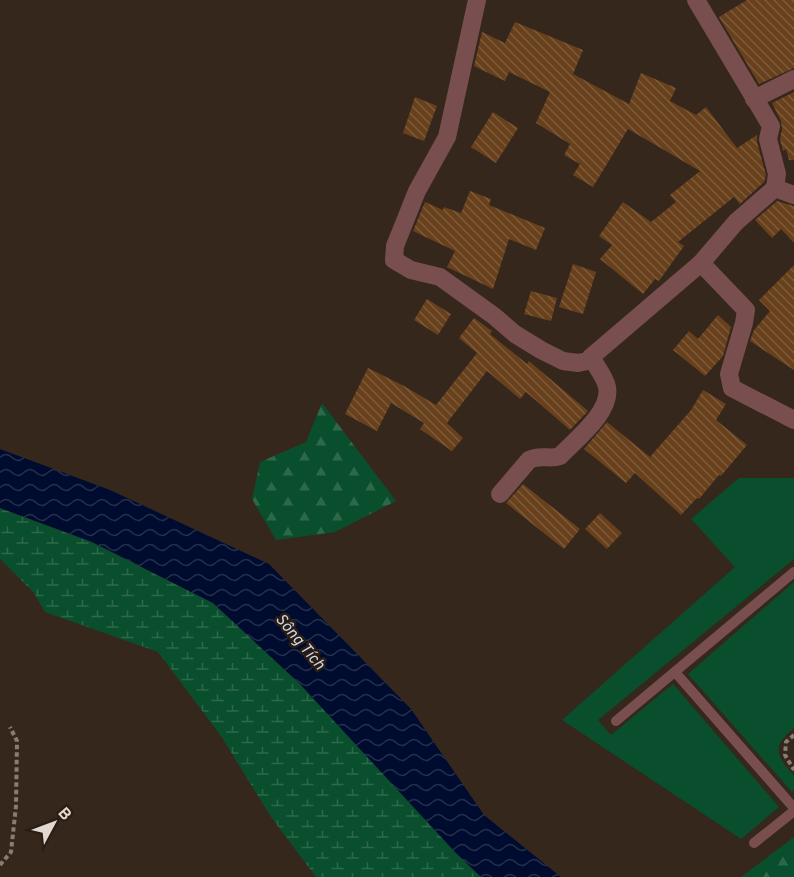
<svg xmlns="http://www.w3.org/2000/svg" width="794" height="877" viewBox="0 0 794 877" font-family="Overpass,sans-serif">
  <defs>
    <pattern id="forest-firs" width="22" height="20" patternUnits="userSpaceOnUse" patternTransform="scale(1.5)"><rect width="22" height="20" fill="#094f2d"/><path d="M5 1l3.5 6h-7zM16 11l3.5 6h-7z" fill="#2d684a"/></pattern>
    <pattern id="wetland-marsh" width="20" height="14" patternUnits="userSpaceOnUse" patternTransform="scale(1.5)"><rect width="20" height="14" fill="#094f2d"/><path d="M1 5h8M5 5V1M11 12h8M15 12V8" fill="none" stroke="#2d684a"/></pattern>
    <pattern id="water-waves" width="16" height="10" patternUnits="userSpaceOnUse" patternTransform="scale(1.5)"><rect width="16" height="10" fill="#000c2f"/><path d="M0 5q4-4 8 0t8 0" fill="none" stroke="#252f4c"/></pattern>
    <pattern id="building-back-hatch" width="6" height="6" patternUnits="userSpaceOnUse" patternTransform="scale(1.5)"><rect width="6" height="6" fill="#68401c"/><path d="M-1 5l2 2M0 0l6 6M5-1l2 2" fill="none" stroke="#7d5b3c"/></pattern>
  </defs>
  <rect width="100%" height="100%" fill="#35271c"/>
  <g fill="url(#forest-firs)">
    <path d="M322,403l74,98 -61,31 -59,8 -24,-41 8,-37 46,-20z"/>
    <path d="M794,837v40h-53z"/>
  </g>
  <path fill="url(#wetland-marsh)" d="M0,508l92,34 121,61 86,80 156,169 26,25h-165l-45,-60 -50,-81 -63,-84 -113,-40 -11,-19 -34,-34z"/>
  <g fill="#094f2d">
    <path d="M739,478h55v81l-196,161 13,15 62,-51 106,123 -38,32 -179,-119 173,-153 -44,-48z"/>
    <path d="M794,582v146c-23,19 -18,27 0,48v14l-2,2 -104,-118z"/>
  </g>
  <path fill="url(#water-waves)" d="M0,449l110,41 159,74 142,145 73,106 77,62h-80l-26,-25 -156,-169 -86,-80 -121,-61 -92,-34z"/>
  <g fill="url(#building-back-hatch)">
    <path d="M747,0h47v68l-35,16 -40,-67z"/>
    <path d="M515,22l68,28 -10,24 56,30 12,-31 35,15 -6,13 26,14 10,-8 31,41 20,-13v7l9,33 -2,7 -24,22 -6,-7 -56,45 6,4 -25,35 -4,-2 -12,15 -43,-35 12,-14 -13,-9 24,-34 28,20 25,-20 -6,-7 30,-24 -72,-42 -35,58 -20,-12 7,-11 -16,-9 6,-11 -34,-21 14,-31 -41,-20 -4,9 -31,-15 8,-34 23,11z"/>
    <path d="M794,92v68h-5l-3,-11 -3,2 -3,-12 2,-10 -1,-8 -9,-18z"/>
    <path d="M415,97l22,9 -13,35 -21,-8z"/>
    <path d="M493,112l25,16 -22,35 -25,-16z"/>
    <path d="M470,191l21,8 -2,6 56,23 -9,22 -27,-11 -16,50 -46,-22 8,-16 -42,-20 12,-29 18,8 1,-3 17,6z"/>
    <path d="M777,201l17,5v37l-13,-14 -9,9 -17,-18z"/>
    <path d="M573,264l23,8 -13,42 -24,-7z"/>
    <path d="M794,265v105l-44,-29 4,-11 16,-19 -11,-11z"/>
    <path d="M531,291l26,7 -6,23 -27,-7z"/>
    <path d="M427,299l24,15 -13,21 -24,-15z"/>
    <path d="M718,315l13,12 -8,29 -18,20 -32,-26 16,-19 9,8z"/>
    <path d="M474,318l18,13 -2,3 37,30 2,-3 59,50 -18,19 -44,-38 -6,7 -33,-28 -40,52 16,15 -11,13 -32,-22 4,-6 -33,-20 -14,28 -32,-17 23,-46 36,18 32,19 41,-52 -18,-15z"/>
    <path d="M703,390l23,14 -10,16 31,25 -26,31 -2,-1 -20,24 -2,-1 -16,17 -46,-42 -9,10 -42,-34 23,-27 43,35 41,-47z"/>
    <path d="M523,484l57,45 -16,20 -58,-46z"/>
    <path d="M600,513l22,20 -15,16 -22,-20z"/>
  </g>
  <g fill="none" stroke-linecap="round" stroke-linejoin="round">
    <g stroke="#887d74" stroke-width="4" stroke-dasharray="4.5 3" stroke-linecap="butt">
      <path d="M794,735l-8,7 -1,13 9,15"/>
      <path d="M0,865l11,-13 5,-46 1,-65 -7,-14"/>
    </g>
    <g stroke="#784e4e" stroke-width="10">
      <path d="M675,672l119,136"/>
      <path d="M616,721l178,-149"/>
      <path d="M754,843l40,-32"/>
    </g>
    <g stroke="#784e4e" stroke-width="18">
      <path d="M477,0l-30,137 -30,54 -22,55 -1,14 17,10 29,7 54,39 21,18 26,16 22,11 15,2 14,-3 -1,-3 110,-94 35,-41 39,-34 19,7"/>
      <path d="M696,0l75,126 -3,13 9,35 -2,14"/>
      <path d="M754,99l40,-20"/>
      <path d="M701,263l45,47 -2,13 -15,51 3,14 62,32"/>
      <path d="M500,494l29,-34c11,-6 20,0 31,-4 15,-16 52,-44 47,-69 -2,-10 -12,-22 -16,-30"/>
    </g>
  </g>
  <g text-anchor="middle" stroke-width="5" stroke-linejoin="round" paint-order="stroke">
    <g font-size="16" font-style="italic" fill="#cbd8ec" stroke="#2b1d12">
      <text transform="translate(301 641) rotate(50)" y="6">Sông Tích</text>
    </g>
  </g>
  <g transform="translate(54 823) rotate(49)" stroke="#2b1d12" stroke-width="4.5" paint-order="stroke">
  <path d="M0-4.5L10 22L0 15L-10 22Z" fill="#e1d8d1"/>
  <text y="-9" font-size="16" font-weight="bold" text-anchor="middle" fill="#e1d8d1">B</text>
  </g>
</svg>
